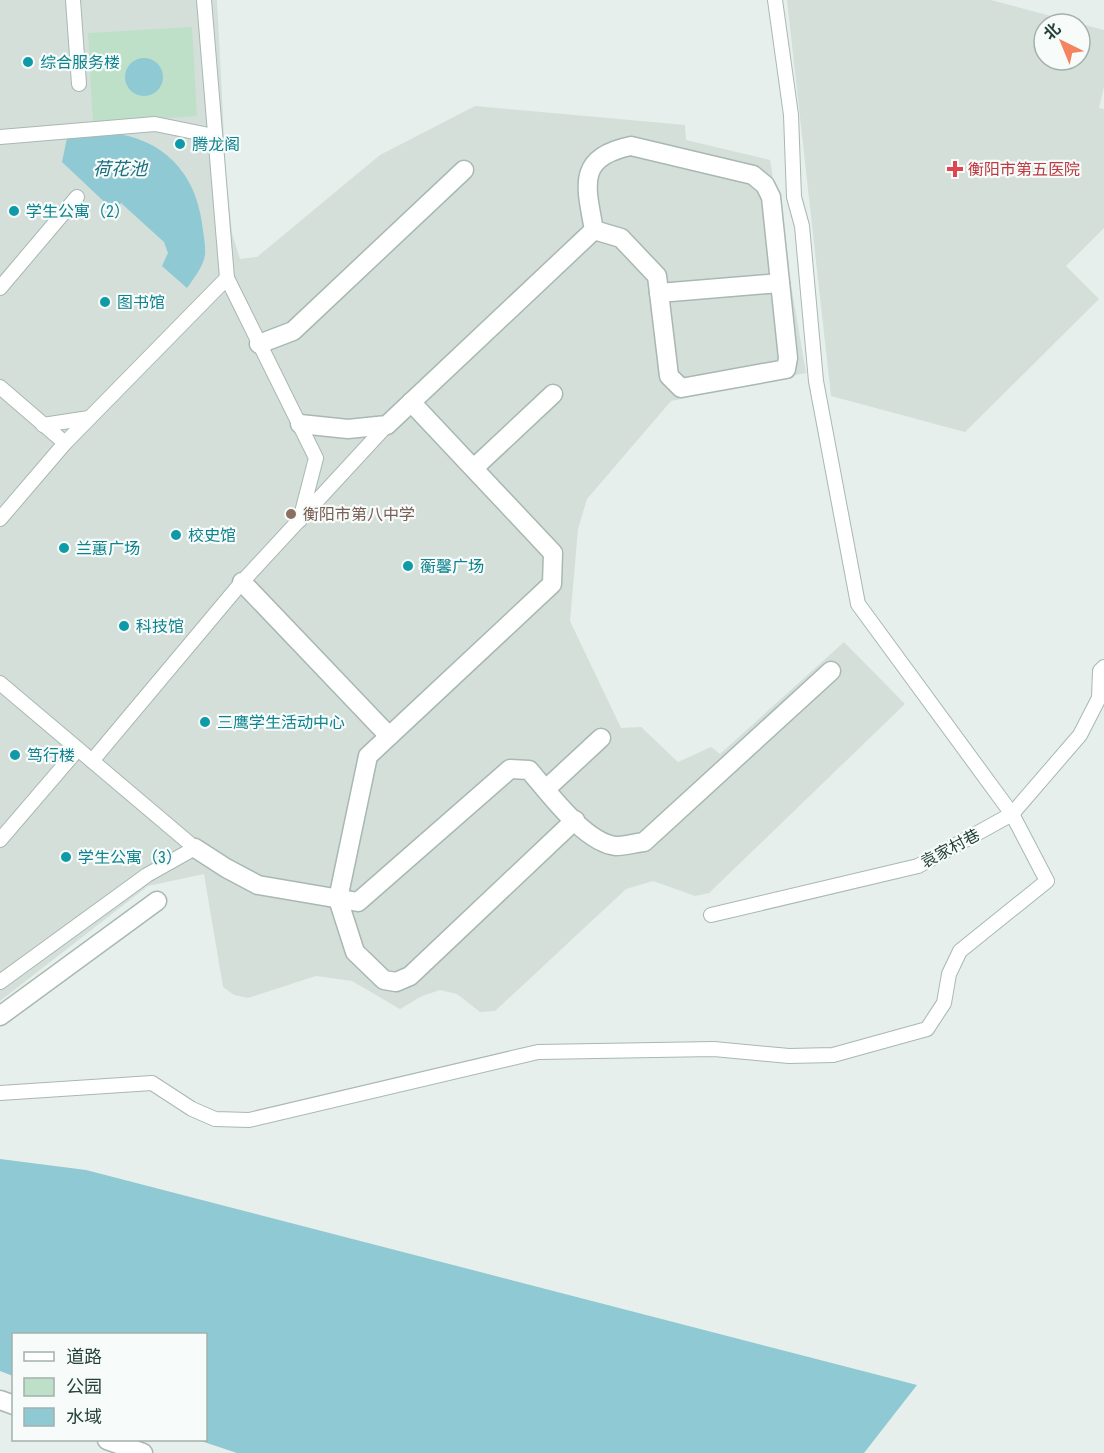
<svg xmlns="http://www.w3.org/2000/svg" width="1104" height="1453" viewBox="0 0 1104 1453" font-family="'Roboto Condensed','Noto Sans SC',sans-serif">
  <rect width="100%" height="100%" fill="#e6efeb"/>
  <g fill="#d4dfda" fill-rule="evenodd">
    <path d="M0,0h217l9,174 6,59 8,26 17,-2 123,-102 95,-49 210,19 1,15 84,20 36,213 -135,28 -84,98 -9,30 -8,92 51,107 20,-1 37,35 33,-15 9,7 124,-112 61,62 -196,189 -14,3 -42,-15 -27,8 -131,122 -15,1 -23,-18 -17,-4 -18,6 -22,13 -48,-28 -36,-5 -68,22 -14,-3 -11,-8 -19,-113 -56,12 -148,115z"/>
    <path d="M787,0h204l113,30v57l-5,21 5,1v119l-38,38 33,33 -134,133 -134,-36zM1044,24h36v36h-36z"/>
  </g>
  <path fill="#bfe0c8" d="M192,27l5,89 -104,7 -5,-90z"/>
  <g fill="#8ec9d4">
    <circle cx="144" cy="77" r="19"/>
    <path d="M112,133c51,6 83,39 90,90 1,10 4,22 3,32 -2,12 -11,23 -18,33l-25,-22 6,-13 -4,-11 -43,-39 -7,8 -52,-49 5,-24z"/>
    <path d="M0,1159l86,11 831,215 -53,68h-627l-39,-13h8v-106h-192l-1,42 -13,-5z"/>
  </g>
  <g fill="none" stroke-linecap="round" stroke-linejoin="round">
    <g stroke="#a8b8b2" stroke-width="16">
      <g id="service">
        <path d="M73,0l6,84"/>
        <path d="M204,0l23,278 89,180 -16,62"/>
        <path d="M0,137l155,-13 59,12"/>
        <path d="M0,288l77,-91"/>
        <path d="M0,387l65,56"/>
        <path d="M43,425l46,-7"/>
        <path d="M0,519l65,-76 162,-165"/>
        <path d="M0,683l195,165 -48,27 -147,107"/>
        <path d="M92,761l150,-179 145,-157"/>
        <path d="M0,840l78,-91"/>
        <path d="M711,915l207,-49 94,-52 68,-79 19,-37 1,-27 4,-4"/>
        <path d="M0,1093l152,-10 40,26 23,10 34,1 289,-68 176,-3 75,7 44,-1 94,-26 17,-26 5,-29 11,-23 87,-70 -35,-67 -154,-210 -42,-223 -14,-155 -8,-29 -3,-82 -16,-115"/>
      </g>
    </g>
    <g stroke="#a8b8b2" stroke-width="21">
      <g id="minor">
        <path d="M659,293l121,-10"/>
        <path d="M259,344l34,-13 171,-161"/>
        <path d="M411,402l142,151 -1,31 -184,172 -30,143 17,53 29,28 12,2 14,-6 165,-156"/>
        <path d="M300,424l48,5 39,-4 207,-195 27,8 36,38 12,100 12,12 105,-19 2,-11 -17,-161 -6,-12 -12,-10 -122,-29c-55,11 -45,40 -37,84"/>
        <path d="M474,468l79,-74"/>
        <path d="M242,582l147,154"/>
        <path d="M546,789l55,-51"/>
        <path d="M195,848l31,20 32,17 100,17 152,-133 19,1c20,23 56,73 87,76 9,0 19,-3 28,-4l187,-171"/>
        <path d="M0,1016l157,-115"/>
        <path d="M0,1400l14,5"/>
        <path d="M107,1440l36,13"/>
      </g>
    </g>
    <use href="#service" stroke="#fff" stroke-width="14"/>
    <use href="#minor" stroke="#fff" stroke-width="18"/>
  </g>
  <g fill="#0f9aa8" stroke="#f7fbf9" stroke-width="2">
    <circle cx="28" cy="62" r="6"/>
    <circle cx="180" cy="144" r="6"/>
    <circle cx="14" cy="211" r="6"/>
    <circle cx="105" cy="302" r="6"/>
    <circle cx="176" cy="535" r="6"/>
    <circle cx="64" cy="548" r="6"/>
    <circle cx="408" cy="566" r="6"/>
    <circle cx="124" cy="626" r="6"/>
    <circle cx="205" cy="722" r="6"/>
    <circle cx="15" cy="755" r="6"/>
    <circle cx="66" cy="857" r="6"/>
  </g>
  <path fill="#e0444e" stroke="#f7fbf9" stroke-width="2" d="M952 160h6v6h6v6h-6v6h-6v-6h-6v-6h6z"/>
  <circle fill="#8d6e63" stroke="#f7fbf9" stroke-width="2" cx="291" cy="514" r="6"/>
  <g text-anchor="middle" stroke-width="4.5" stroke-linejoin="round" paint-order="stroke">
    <g font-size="16" fill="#0d838f" stroke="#f7fbf9" text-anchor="start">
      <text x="40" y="68">综合服务楼</text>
      <text x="192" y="150">腾龙阁</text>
      <text x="26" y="217">学生公寓（2）</text>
      <text x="117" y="308">图书馆</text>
      <text x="188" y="541">校史馆</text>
      <text x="76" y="554">兰蕙广场</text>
      <text x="420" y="572">蘅馨广场</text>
      <text x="136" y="632">科技馆</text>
      <text x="217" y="728">三鹰学生活动中心</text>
      <text x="27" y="761">笃行楼</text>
      <text x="78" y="863">学生公寓（3）</text>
    </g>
    <g font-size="16" fill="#be3a42" stroke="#f7fbf9" text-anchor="start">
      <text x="968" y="175">衡阳市第五医院</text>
    </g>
    <g font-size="16" fill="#785e54" stroke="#f7fbf9" text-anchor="start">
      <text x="303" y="520">衡阳市第八中学</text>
    </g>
    <g font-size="16" fill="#24423a" stroke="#f7fbf9">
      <text transform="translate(950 848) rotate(-28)" y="6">袁家村巷</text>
    </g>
    <g font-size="18" font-style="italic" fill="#1c6f80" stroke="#f7fbf9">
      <text x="120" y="175">荷花池</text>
    </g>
  </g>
  <rect x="12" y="1333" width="195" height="108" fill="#f7fbf9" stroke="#a3b1ad" stroke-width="1.5"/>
  <rect x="24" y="1352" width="30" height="9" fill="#ffffff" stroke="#a3b1ad" stroke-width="1.5"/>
  <text x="66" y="1363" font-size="18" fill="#24423a">道路</text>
  <rect x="24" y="1378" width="30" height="18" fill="#bfe0c8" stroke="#a3b1ad" stroke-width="1.5"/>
  <text x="66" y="1393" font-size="18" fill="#24423a">公园</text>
  <rect x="24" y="1408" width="30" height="18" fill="#8ec9d4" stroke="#a3b1ad" stroke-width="1.5"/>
  <text x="66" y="1423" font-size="18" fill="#24423a">水域</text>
  <g transform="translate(1062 42) rotate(317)"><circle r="28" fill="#f7fbf9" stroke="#a3b1ad" stroke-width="1.5"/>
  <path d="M0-4.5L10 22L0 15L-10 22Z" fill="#f4845f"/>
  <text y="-9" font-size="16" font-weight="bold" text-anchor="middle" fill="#24423a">北</text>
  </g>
</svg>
